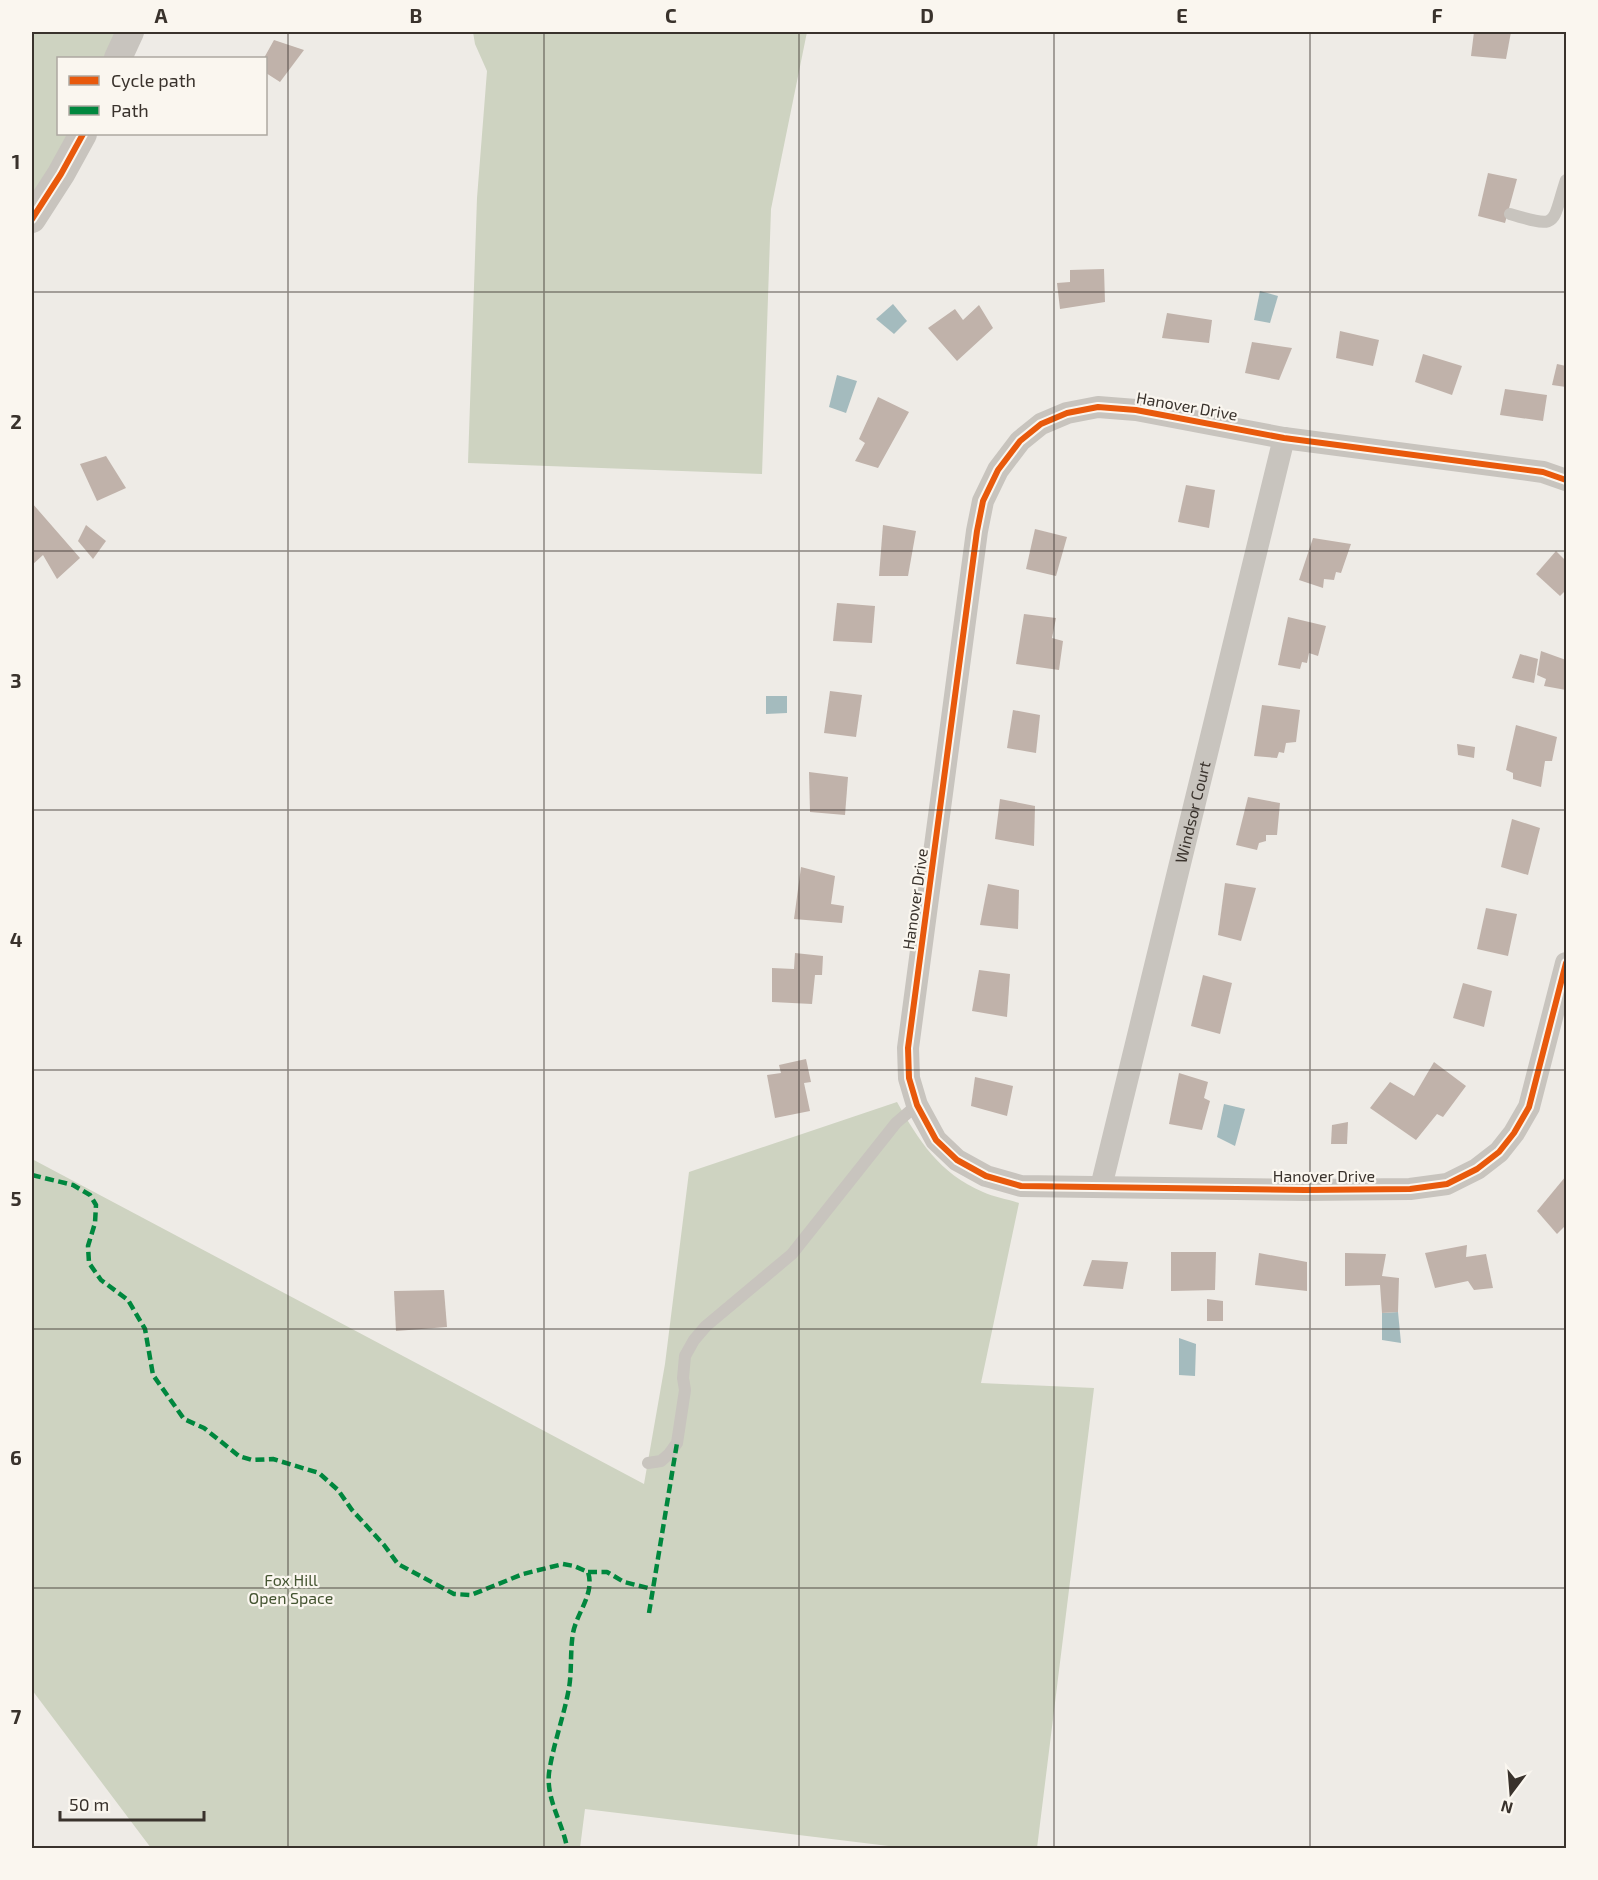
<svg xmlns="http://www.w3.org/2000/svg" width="1598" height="1880" viewBox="0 0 1598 1880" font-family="'Exo 2',sans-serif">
  <rect width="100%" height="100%" fill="#eeebe6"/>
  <g fill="#ced3c1">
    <path d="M32,32h88l-13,26h-49v76h13l-39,69z"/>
    <path d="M473,32h334l-36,177 -9,265 -294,-11 9,-265 10,-127 -12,-27z"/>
    <path d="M897,1102c22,39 42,71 86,90 11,5 24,7 36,11l-38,180 113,5 -57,460h-132l-320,-39 -5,39h-429l-119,-158v-531l612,325 21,-120 24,-192z"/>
  </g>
  <g fill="#a4bbbe">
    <path d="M1260,291l18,5 -8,27 -16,-3z"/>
    <path d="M893,304l14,17 -13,13 -18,-15z"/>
    <path d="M837,375l20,6 -11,32 -17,-6z"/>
    <path d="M766,696h21v17l-21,1z"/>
    <path d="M1224,1104l21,5 -10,37 -18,-9z"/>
    <path d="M1398,1312l3,31 -19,-3v-27z"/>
    <path d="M1179,1338l17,6 -1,32 -16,-1z"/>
  </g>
  <g fill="#c0b2aa">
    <path d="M1474,32h37l-5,27 -35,-3z"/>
    <path d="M274,40l30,10 -24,32 -14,-9v-15h-2z"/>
    <path d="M1488,173l29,6 -12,44 -27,-7z"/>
    <path d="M1104,269l1,33 -45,7 -3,-26 13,-1v-12z"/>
    <path d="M979,305l14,23 -36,33 -29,-33 27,-19 8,11z"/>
    <path d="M1167,313l45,7 -3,23 -47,-5z"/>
    <path d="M1340,331l39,9 -6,26 -37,-8z"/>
    <path d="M1252,342l40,6 -13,32 -34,-7z"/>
    <path d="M1423,354l39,12 -10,29 -37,-13z"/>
    <path d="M1557,364l9,2v21l-14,-2z"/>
    <path d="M1505,389l42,6 -4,26 -43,-6z"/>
    <path d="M878,397l31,15 -31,56 -23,-7 10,-18 -6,-4z"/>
    <path d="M106,456l20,32 -29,13 -17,-37z"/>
    <path d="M1186,485l29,5 -6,38 -31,-6z"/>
    <path d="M32,503l48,55 -23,21 -14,-24 -11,10z"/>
    <path d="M86,525l20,16 -13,18 -15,-18z"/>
    <path d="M883,525l33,6 -8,45h-29z"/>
    <path d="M1035,529l32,8 -11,39 -30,-7z"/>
    <path d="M1313,538l38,6 -10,29 -5,-1 -2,8 -10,-1 -1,9 -24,-8z"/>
    <path d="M1556,551l10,10v29l-6,6 -24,-22z"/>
    <path d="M837,603l38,3 -3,37 -39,-2z"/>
    <path d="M1024,614l32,4 -4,20 11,3 -4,29 -43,-6z"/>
    <path d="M1288,617l38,9 -8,30 -9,-3 -2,10 -5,-1 -2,7 -22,-4z"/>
    <path d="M1541,651l25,9v30l-22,-4 2,-7 -9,-4z"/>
    <path d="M1520,654l18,5 -4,24 -22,-5z"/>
    <path d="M830,691l32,4 -6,42 -32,-4z"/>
    <path d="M1262,705l38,5 -4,32 -10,1 -2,10 -5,-1 -2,6 -23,-2z"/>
    <path d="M1013,710l27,5 -4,38 -29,-5z"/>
    <path d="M1516,725l41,12 -5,24h-7l-4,26 -28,-8v-6l-7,-3z"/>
    <path d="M1457,744l18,3 -1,11 -16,-3z"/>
    <path d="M809,772l39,5 -3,38 -35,-3z"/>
    <path d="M1248,797l32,6 -3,32h-11v6l-7,2 -2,7 -21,-5z"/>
    <path d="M1000,799l35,7 -1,40 -39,-7z"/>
    <path d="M1512,819l28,9 -12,47 -27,-8z"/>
    <path d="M801,867l34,9 -4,28 13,2 -2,17 -48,-4z"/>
    <path d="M1225,883l31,5 -15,53 -23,-6z"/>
    <path d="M988,884l31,6 -1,39 -38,-4z"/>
    <path d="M1486,908l31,6 -9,42 -31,-7z"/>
    <path d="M795,953l28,3 -1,19h-7l-3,29 -40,-2v-34l22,1z"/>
    <path d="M979,970l31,4 -3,43 -35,-6z"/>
    <path d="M1203,975l29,8 -12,51 -29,-8z"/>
    <path d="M1463,983l29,8 -8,36 -31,-9z"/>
    <path d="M806,1059l5,23 -7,1 6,28 -35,7 -8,-43 14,-2 -2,-8z"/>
    <path d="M1434,1062l32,24 -23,31 -6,-3 -21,26 -46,-32 20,-26 24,14z"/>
    <path d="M1179,1073l29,9 -4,16 6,3 -8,29 -33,-6z"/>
    <path d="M975,1077l38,9 -6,30 -36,-10z"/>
    <path d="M1348,1122l-1,22h-16l1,-19z"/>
    <path d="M1566,1176v49l-9,9 -20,-23z"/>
    <path d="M1467,1245l-1,12 20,-3 7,34 -19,2 -6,-9 -33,7 -10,-35z"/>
    <path d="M1171,1252h45l-1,38 -44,1z"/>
    <path d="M1259,1253l48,9v29l-52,-6z"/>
    <path d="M1345,1253l41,1 -4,22 17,2 -1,34 -16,1 -2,-28 -35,1z"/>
    <path d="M1092,1260l36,2 -5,27 -40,-3z"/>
    <path d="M444,1290l3,37 -51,4 -2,-40z"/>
    <path d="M1207,1299l16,2v20h-16z"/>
  </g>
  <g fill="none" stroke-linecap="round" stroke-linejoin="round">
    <g stroke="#c8c4be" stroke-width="12">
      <path d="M1510,214c50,15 41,11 56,-34"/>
      <path d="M648,1463l13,-2 8,-7 8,-11 8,-53 -2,-12 2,-22 9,-16 12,-14 86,-72 104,-131 21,-18"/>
    </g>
    <g stroke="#c8c4be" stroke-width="22">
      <path d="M1566,480l-23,-8 -259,-34 -148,-28 -38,-3 -31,6 -26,11 -21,17 -22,29 -15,31 -6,30 -69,517 1,30 8,27 19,35 21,20 29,16 35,10 284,4 105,-1 37,-5 30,-15 22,-17 15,-19 15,-26 37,-144"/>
      <path id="s1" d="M1101,1187l183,-749"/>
    </g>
    <g stroke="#c8c4be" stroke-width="28">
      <path d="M118,58l12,-26"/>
      <path d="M32,219l29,-45 22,-40"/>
    </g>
    <g stroke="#00873e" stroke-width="4.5" stroke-dasharray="9 4.5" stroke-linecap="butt">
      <path d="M32,1175l41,10 17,10 6,10 -1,18 -7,23 1,17 12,17 27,20 17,29 8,46 31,44 20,9 35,28 13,4 21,-1 46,14 19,17 14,20 32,35 14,19 56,30 17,1 52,-21 40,-10 11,2 14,6c7,22 -11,40 -15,61 -3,18 -1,37 -4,55 -5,28 -16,57 -20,85 -3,27 14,50 18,75"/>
      <path d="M588,1572h19l17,10 28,7"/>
      <path d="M649,1613l28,-170"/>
    </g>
    <g stroke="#faf6ef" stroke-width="10">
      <g id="cycleway">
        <path d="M32,219l29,-45 22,-40"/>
        <path d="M1566,480l-23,-8 -259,-34 -148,-28 -38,-3 -31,6 -26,11 -21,17 -22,29 -15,31 -6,30 -69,517 1,30 8,27 19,35 21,20 29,16 35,10 284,4 105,-1 37,-5 30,-15 22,-17 15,-19 15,-26 37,-144"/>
      </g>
    </g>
    <use href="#cycleway" stroke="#e8590c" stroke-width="6"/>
  </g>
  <path fill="none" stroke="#39322c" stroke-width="1.5" stroke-opacity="0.55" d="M288,32v1816M544,32v1816M799,32v1816M1054,32v1816M1310,32v1816M32,292h1534M32,551h1534M32,810h1534M32,1070h1534M32,1329h1534M32,1588h1534"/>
  <g text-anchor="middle" stroke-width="4.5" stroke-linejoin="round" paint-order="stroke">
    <g font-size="16" fill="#39322c" stroke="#faf6ef">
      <text transform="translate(1187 406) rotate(10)" y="6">Hanover Drive</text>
      <text dy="6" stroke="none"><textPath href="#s1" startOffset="386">Windsor Court</textPath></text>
      <text transform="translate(915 899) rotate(-82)" y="6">Hanover Drive</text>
      <text x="1324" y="1182">Hanover Drive</text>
    </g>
    <g font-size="16" fill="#455532" stroke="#faf6ef">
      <text x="291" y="1586">Fox Hill<tspan x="291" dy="18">Open Space</tspan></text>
    </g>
  </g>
  <rect width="1598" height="1880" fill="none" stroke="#faf6ef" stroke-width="66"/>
  <rect x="57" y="57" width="210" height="78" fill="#faf6ef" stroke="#ada8a1" stroke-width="1.5"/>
  <rect x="69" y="76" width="30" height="9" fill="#e8590c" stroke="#ada8a1" stroke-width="1.5"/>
  <text x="111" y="87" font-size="18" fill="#39322c">Cycle path</text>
  <rect x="69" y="106" width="30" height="9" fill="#00873e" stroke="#ada8a1" stroke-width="1.5"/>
  <text x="111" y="117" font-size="18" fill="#39322c">Path</text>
  <g transform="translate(1511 1793) rotate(196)" stroke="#faf6ef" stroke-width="4.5" paint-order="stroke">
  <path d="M0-4.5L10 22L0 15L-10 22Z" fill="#39322c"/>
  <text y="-9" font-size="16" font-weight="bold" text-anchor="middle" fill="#39322c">N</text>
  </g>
  <path d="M60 1811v9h144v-9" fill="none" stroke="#39322c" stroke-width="3"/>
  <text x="69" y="1811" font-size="18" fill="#39322c" stroke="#faf6ef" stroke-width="4.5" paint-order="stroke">50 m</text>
  <rect x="33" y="33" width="1532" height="1814" fill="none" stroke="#39322c" stroke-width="2"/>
  <g font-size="20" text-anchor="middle" font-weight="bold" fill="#39322c">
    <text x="161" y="23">A</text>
    <text x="416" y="23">B</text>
    <text x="671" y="23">C</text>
    <text x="927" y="23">D</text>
    <text x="1182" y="23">E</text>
    <text x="1437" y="23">F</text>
    <text x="16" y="169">1</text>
    <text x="16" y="429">2</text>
    <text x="16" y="688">3</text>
    <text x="16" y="947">4</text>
    <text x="16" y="1206">5</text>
    <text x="16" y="1465">6</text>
    <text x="16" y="1724">7</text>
  </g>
</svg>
